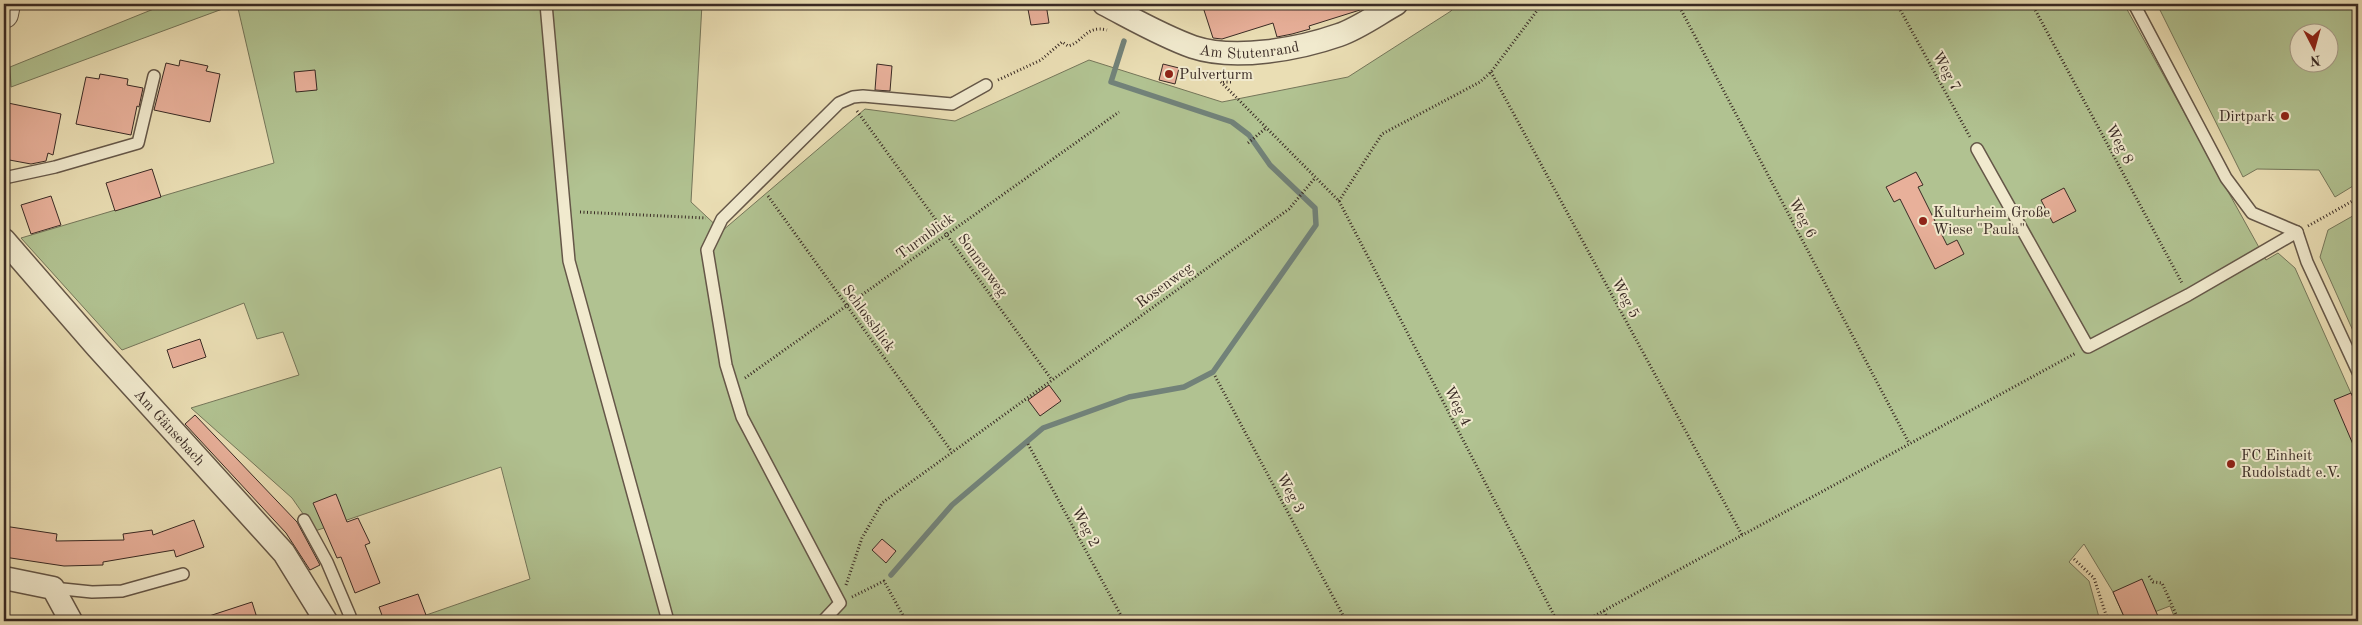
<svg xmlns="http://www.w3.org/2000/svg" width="2362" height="625" viewBox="0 0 2362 625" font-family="'Old Standard TT',serif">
  <rect width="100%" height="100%" fill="#eadeb4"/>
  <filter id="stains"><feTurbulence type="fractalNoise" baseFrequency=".004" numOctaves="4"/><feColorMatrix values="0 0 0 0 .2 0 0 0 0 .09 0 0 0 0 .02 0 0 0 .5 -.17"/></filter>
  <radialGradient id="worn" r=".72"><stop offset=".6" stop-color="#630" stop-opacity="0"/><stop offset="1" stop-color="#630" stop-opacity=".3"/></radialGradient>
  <g fill="#b1c291" stroke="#75765a" fill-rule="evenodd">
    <path d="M166,4h70l-225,83 -1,-20z"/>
    <path d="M237,4h465l-11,198 31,29 143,-122 90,12 134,-61 133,42 126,-25 103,-66 6,-7h667l142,256 12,-7 17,15 63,141v212h-182l-6,-15 -39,15h-5l-13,-29 -29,-48 -15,18 20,19 11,40h-1691l121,-42 -29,-112 -186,64 -23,-33 -101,-90 108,-33 -16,-43 -26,7 -13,-36 -122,47 -101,-112 253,-75z"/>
    <path d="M2157,4h201v179l-23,14 -16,-27 -62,-1 -14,8zM2330,32v30h-30v-30z"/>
    <path d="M2358,213v129l-38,-85 8,-27z"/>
  </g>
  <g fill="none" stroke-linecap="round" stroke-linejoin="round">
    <path stroke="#728279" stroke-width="5.5" d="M891,575l61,-70 91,-77 86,-31 55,-10 29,-15 103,-147 -1,-17 -45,-43 -21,-30 -17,-13 -121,-40 13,-41"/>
  </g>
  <g fill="#e8b09a" stroke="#392a24">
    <path d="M1027,4h19l3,19 -18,2z"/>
    <path d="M1202,4h166v1l-8,5 -51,16 1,3 -18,5 -15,3 -4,-14 -51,16 -9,-1z"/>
    <path d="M180,60l28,6 -2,5 14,3 -10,48 -56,-12 12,-47 13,3z"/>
    <path d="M877,64l15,2 -2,25 -15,-1z"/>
    <path d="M1163,64l16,4 -4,16 -16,-4z"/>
    <path d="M315,70l2,20 -21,2 -2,-20z"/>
    <path d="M100,74l28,5 -1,6 16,3 -4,19 -2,-1 -6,29 -55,-11 10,-47 13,2z"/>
    <path d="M8,103l53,11 -8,41 -5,-2 -2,8 -15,3 -27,-5v-35z"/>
    <path d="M152,169l9,28 -46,14 -9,-28z"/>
    <path d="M1916,172l7,13 -5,2 29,58 10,-5 7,14 -29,15 -35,-70 -6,3 -8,-15z"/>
    <path d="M2064,188l12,23 -23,12 -12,-23z"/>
    <path d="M51,196l10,29 -30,9 -10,-29z"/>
    <path d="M200,339l6,18 -33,11 -6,-18z"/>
    <path d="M1049,385l12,16 -21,15 -12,-16z"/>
    <path d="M2351,393l7,16v47l-24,-56z"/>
    <path d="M195,415l102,107 23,43 -10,5 -24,-37 -101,-109z"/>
    <path d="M336,494l11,28 11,-4 12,25 -5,2 15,38 -25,10 -14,-36 -4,1 -24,-55z"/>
    <path d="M194,520l10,27 -28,10 -2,-7 -71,12v3l-39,1 -60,-9v-31l53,8 -1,7 68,-1 -1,-6 29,-4 1,5z"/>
    <path d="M882,539l14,12 -10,12 -14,-13z"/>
    <path d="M2142,579l18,42h-34l-13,-29z"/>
    <path d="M418,594l8,21 -17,6h-25l-5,-14z"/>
    <path d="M252,602l6,19h-54l-1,-3z"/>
  </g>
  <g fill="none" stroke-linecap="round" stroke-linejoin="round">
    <g stroke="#655748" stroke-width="14">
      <g id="service">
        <path d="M546,4l23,257 99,360"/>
        <path d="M2134,4l92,174 26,35 45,19 10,30 51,110"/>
        <path d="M1977,149l111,198 100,-52 109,-63"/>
        <path d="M4,178l51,-11 83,-24 16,-67"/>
        <path d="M304,520l23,42 23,54v5"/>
        <path d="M53,588l39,4 30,-1 61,-17"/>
        <path d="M823,621l17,-18 -98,-186 -16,-52 -19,-115 15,-31 117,-116 14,-6 10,-1 89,8 34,-19"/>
      </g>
    </g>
    <g stroke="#655748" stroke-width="25">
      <g id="minor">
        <path id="s1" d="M1104,4c29,15 58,32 89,43 42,14 106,2 146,-12 20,-7 39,-21 57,-31"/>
        <path id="s2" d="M4,240l93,107 187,206 42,68"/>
        <path d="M4,578l49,10 18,33"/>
      </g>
    </g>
    <g stroke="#655748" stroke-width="30">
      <path id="tertiary" d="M4,14l2,-10"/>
    </g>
    <g stroke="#392a24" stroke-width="3" stroke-dasharray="1 2.5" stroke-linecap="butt">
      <path d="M1678,4l231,439"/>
      <path d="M1897,4l73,133"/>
      <path d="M2032,4l150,279"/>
      <path d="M1211,72l128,129 218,420"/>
      <path d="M1491,72l251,463"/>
      <path d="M998,80l43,-20 21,-18 6,4c16,-4 17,-21 39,-16"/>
      <path d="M1223,82h8"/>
      <path d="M857,111l195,269"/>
      <path d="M1248,143l18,-15"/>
      <path d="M768,196l184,256"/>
      <path d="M1339,201l43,-67 98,-52 11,-10 51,-68"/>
      <path d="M580,212l126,6"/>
      <path d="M2308,226l50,-28"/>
      <path d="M1215,376l131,245"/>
      <path d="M745,378l374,-266"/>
      <path d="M1028,444l96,177"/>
      <path d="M2074,559l20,19 14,43"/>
      <path d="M2149,576l4,6 9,1 17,38"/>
      <path d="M846,585l16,-47 20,-35 407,-294 26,-31"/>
      <path d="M852,597l32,-16 22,40"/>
      <path d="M1604,611l5,10"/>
      <path d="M1585,621l491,-268"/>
    </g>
    <use href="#service" stroke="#f1eace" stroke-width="11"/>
    <use href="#minor" stroke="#f1eace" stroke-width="22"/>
    <use href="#tertiary" stroke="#f1eace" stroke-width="28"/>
  </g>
  <g fill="#8f2418" stroke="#f1eace" stroke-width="2">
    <circle cx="1169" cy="74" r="5"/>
    <circle cx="2285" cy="116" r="5"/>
    <circle cx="1923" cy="221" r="5"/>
    <circle cx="2231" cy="464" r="5"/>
  </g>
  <g text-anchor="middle" stroke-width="4" stroke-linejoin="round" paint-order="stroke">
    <g font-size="15" fill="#392a24" stroke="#f1eace">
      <text dy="5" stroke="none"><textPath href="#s1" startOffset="156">Am Stutenrand</textPath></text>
      <text transform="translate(1947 71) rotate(61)" y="5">Weg 7</text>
      <text transform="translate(2120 144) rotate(62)" y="5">Weg 8</text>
      <text transform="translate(1803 218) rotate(62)" y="5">Weg 6</text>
      <text transform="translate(925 236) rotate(-36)" y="5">Turmblick</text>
      <text transform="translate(983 265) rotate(54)" y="5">Sonnenweg</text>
      <text transform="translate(1164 285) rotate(-36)" y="5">Rosenweg</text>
      <text transform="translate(1626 298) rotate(62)" y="5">Weg 5</text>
      <text transform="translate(869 318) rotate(54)" y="5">Schlossblick</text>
      <text transform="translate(1458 406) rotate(63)" y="5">Weg 4</text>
      <text dy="5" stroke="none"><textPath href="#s2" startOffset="250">Am Gänsebach</textPath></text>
      <text transform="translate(1291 493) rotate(62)" y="5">Weg 3</text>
      <text transform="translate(1086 527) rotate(62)" y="5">Weg 2</text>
    </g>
    <g font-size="15" fill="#392a24" stroke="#f1eace" text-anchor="start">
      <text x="1179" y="79">Pulverturm</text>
      <text x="2275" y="121" text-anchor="end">Dirtpark</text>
      <text x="1933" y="217">Kulturheim Große<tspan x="1933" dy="17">Wiese "Paula"</tspan></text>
      <text x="2241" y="460">FC Einheit<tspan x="2241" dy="17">Rudolstadt e.V.</tspan></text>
    </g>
  </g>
  <rect width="2362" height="625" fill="none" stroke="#eadeb4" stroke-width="20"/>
  <rect x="5" y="5" width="2352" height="615" fill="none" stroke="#392a24" stroke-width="2.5"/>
  <rect x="10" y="10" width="2342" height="605" fill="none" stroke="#392a24"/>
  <g transform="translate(2314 48) rotate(174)"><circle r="24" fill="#f1eace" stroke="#a79d8a"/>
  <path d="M0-4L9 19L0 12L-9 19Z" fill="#8f2418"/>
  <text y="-8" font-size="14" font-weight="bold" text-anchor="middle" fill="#392a24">N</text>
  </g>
  <rect width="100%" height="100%" filter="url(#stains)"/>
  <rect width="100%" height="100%" fill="url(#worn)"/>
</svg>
